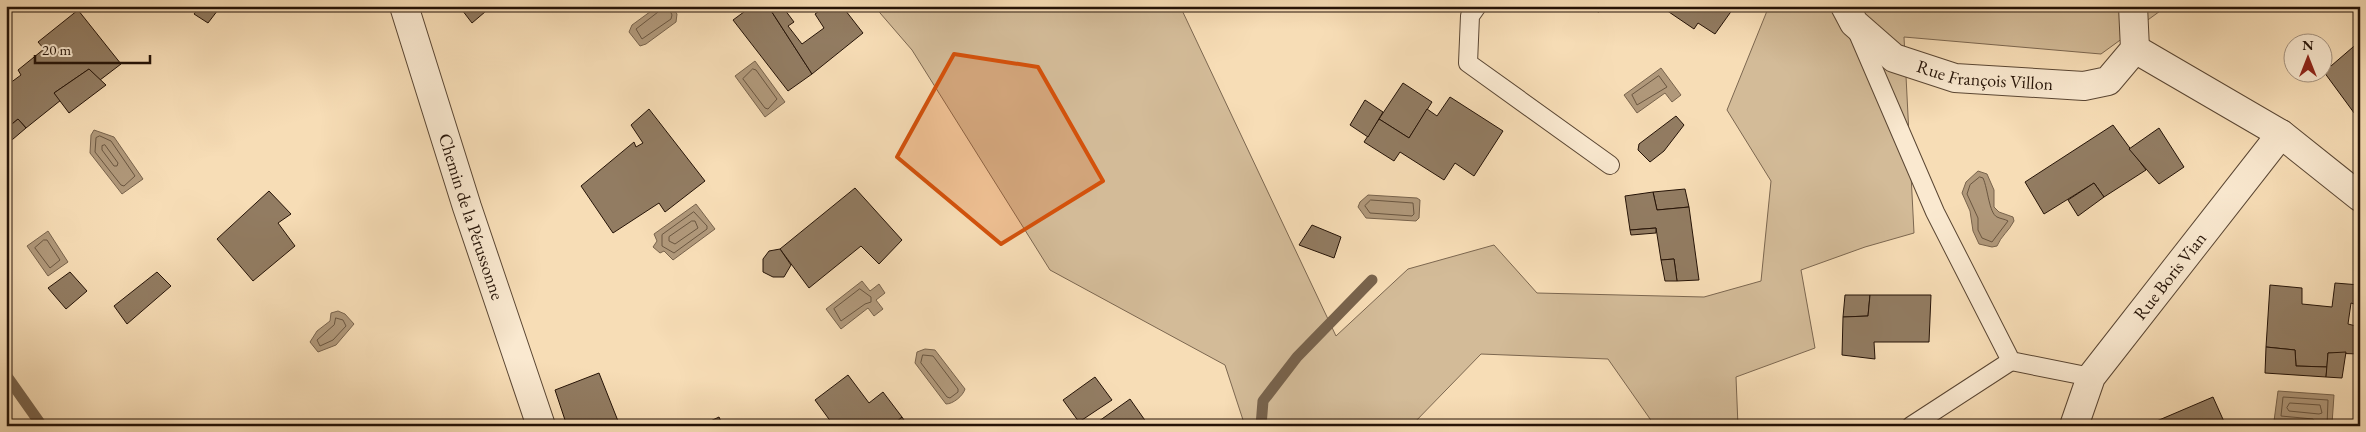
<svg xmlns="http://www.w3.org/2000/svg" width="2366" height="432" viewBox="0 0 2366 432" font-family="'EB Garamond',serif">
  <rect width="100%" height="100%" fill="#f7ddb6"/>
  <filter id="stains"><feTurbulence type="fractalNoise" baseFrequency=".004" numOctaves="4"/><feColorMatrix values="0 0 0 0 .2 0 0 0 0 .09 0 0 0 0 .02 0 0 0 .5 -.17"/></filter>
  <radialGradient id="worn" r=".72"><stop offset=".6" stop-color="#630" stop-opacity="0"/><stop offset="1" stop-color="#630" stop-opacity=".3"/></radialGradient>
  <path fill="#d3bb98" stroke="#7c6750" d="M874,6h306l156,330 72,-67 86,-24 43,48 167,4 57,-16 10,-100 -44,-71 42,-104h398l-66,48 -197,-17 10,196 -49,14 -64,23 14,78 -79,29 2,49h-83l-47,-67 -127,-5 -70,72h-166l-20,-61 -175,-95 -138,-220z"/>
  <g fill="#b0987a" stroke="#78634c">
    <path d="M658,6h13l6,8 -1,8 -30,22 -6,2 -11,-14 3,-7z"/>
    <path d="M755,61l30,41 -20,15 -30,-41z"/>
    <path d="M1661,68l20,27 -9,7 -7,-9 -28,20 -13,-18z"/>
    <path d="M94,130l20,7 29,42 -21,15 -32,-41 1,-18z"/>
    <path d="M1978,171l9,3 7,16v17l5,5 14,5 1,4c-5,10 -13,15 -17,25l-5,1 -13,-3 -6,-13 -3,-20 -8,-18 4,-11z"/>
    <path d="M1368,195l49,3 3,2 -1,18 -3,3 -50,-3 -8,-11 2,-5z"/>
    <path d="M696,204l19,25 -42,31 -9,-9 -4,2 -7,-6 4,-6 -3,-7z"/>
    <path d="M48,231l20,31 -20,14 -21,-30z"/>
    <path d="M862,281l8,10 9,-7 6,9 -9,7 7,9 -9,7 -6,-8 -27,21 -15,-20z"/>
    <path d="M338,311l7,3 9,10 -18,21 -18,7 -8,-10 7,-11 13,-10 1,-8z"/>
    <path d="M925,349l10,1 30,39c-2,7 -12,15 -19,15l-31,-41 2,-11z"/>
    <path d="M2278,391l56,4 -2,29 -58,-3z"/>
  </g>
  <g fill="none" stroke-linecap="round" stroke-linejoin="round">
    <g stroke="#6a5640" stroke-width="1">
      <path d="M660,6l-2,6 -22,17 6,10 29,-20 1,-4 -4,-9"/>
      <path d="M753,69l3,1 21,29 -9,10 -3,-1 -22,-29z"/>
      <path d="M1659,76l8,11 -30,18 -5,-10z"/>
      <path d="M100,136l11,5 24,35 -11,10 -3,-1 -26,-33 1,-14z"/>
      <path d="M105,145l13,18 -1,3h-3l-12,-16v-4z"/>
      <path d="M1980,177l3,1c5,11 6,35 14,39 4,2 8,2 11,4l-16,21 -10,-4 -4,-8v-12l-11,-24 3,-9z"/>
      <path d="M1371,200l42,3 1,11 -2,2 -42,-3 -5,-7z"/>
      <path d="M694,212l13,14v3l-33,24 -12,-7v-11z"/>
      <path d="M692,221h3l3,7 -23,16 -6,-3v-4z"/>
      <path d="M44,240h3l13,20 -10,8 -15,-20z"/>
      <path d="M860,289l11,8v5l-6,2 -24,17 -7,-12z"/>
      <path d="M336,318l7,2 3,6 -13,14 -13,6 -3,-6 17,-15z"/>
      <path d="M923,355l10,1 25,33v3l-8,6 -3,-1 -26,-34z"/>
      <path d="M2290,403l30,2 2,8 -3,1 -30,-3 -2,-3z"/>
      <path d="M2317,426l-4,-7 -32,-3 2,-19 45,3 -1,26"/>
    </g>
    <g stroke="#78634c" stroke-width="11">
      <path d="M6,375l36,51"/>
      <path d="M1261,426l2,-25 34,-44 75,-77"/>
    </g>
  </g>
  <g fill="#927c62" stroke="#251307">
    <path d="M200,6h21l-13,17 -14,-9z"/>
    <path d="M459,6h33l-20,17z"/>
    <path d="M752,6h16l44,68 -24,17 -55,-71z"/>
    <path d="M768,6h14l12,16 -6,4 14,18 22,-16 -9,-14 11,-8h16l21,27 -51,41z"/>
    <path d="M1576,6h25l-2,6z"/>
    <path d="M1651,6h84l-20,28 -17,-11 -4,6 -28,-19z"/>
    <path d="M78,10l43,54 -21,16 -11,-11 -35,24 7,7 -35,28 -8,-9 -12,10v-43l15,-11 -3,-5 26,-21 -6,-7z"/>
    <path d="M2360,41v80l-36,-49z"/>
    <path d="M89,69l17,16 -37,28 -15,-20z"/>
    <path d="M1403,83l29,19 -23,36 -30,-19z"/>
    <path d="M1450,97l53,34 -29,45 -19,-13 -11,17 -44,-28 -6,9 -30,-19 15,-23 30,19 18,-29 10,7z"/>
    <path d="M1365,100l18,12 -15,25 -18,-12z"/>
    <path d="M649,109l56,72 -40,31 -6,-9 -46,30 -32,-47 53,-44 2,5 7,-4 -12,-18z"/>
    <path d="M1676,116l8,9 -20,26 -14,11 -12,-12 1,-6z"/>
    <path d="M18,119l8,9 -20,17v-16z"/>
    <path d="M2113,125l33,45 -42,27 -10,-14 -50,31 -19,-32z"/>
    <path d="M2159,128l25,39 -25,17 -30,-35z"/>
    <path d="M2094,183l10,14 -26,19 -10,-16z"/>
    <path d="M855,188l47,52 -23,24 -18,-18 -52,42 -29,-39z"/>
    <path d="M1685,189l4,18 -32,3 -4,-18z"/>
    <path d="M269,191l22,23 -13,9 17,23 -42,35 -36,-42z"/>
    <path d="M1653,192l4,18 32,-3 10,73 -22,1 -3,-22 -13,1 -5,-32 -26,2 -5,-34z"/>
    <path d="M1312,225l29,12 -7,21 -35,-13z"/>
    <path d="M1656,228v5l-25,2 -1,-5z"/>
    <path d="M780,249l11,16 -7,12h-11l-10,-5v-13l6,-8z"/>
    <path d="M1674,259l3,22h-12l-4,-21z"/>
    <path d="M70,272l17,19 -21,18 -18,-21z"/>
    <path d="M157,272l14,14 -44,38 -13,-18z"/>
    <path d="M2335,283l25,2v21l-9,-3 -3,21 12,3v27l-32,-1 -1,14 -31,-1 -1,-16 -29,-3 4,-62 32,3v16l30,3z"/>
    <path d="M1845,295h25l-2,21 -25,1z"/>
    <path d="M1870,295h61l-2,47h-55l1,17 -33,-4 1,-38 25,-1z"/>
    <path d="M2266,347l29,3 1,16 31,1 -1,10 -61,-4z"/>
    <path d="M2346,352l-4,26 -16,-1 2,-24z"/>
    <path d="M599,373l21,53h-53l-12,-36z"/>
    <path d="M848,375l21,28 14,-11 19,25 -10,9h-58l-19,-26z"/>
    <path d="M1095,377l17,23 -33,22 -16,-22z"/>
    <path d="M2213,397l13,29h-81z"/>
    <path d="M1130,399l19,27h-57z"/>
    <path d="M719,417l4,9h-23z"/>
    <path d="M902,417l6,9h-16z"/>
  </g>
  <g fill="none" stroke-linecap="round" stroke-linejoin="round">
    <g stroke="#5a4633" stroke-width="20">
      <g id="lane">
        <path d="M1477,6l-7,10 -2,47 142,102"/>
        <path d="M1857,31l78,181 76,149 80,16"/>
        <path d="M1911,426l100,-65"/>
      </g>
    </g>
    <g stroke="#5a4633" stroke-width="30">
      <g id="street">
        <path id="s1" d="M404,6l63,201 74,219"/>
        <path id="s2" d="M1845,6l9,17 40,35 61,20 129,8 24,-5 27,-32 -2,-43"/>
        <path d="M2135,49l146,85 79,63"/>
        <path id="s3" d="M2074,426l17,-49 190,-243"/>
      </g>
    </g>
    <use href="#lane" stroke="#fae9d0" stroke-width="18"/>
    <use href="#street" stroke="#fae9d0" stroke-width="28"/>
  </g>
  <path fill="#d4520c" fill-opacity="0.2" stroke="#d4520c" stroke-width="4" stroke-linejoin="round" d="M954,54l84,13 65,114 -102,63 -104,-87z"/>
  <g text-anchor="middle" stroke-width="4.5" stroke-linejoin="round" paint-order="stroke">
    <g font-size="18" fill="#251307" stroke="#fae9d0">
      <text dy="6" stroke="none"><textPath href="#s2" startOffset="166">Rue François Villon</textPath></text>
      <text dy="6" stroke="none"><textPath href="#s1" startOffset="221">Chemin de la Pérussonne</textPath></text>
      <text dy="6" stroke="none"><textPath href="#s3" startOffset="180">Rue Boris Vian</textPath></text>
    </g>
  </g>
  <rect width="2366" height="432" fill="none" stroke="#f7ddb6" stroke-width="25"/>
  <rect x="8" y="8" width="2351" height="417" fill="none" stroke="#251307" stroke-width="2.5"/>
  <rect x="12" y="12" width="2341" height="407" fill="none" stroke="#251307"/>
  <g transform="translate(2308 58)"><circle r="24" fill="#fae9d0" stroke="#a59380"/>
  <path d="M0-4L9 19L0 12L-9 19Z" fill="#8f2418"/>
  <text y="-8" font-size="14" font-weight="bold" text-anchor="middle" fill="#251307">N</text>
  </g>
  <path d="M35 55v8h115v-8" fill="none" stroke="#251307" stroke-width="2.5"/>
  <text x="42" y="55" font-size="15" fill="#251307" stroke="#fae9d0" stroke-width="4" paint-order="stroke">20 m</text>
  <rect width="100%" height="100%" filter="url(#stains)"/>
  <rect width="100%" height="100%" fill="url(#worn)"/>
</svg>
